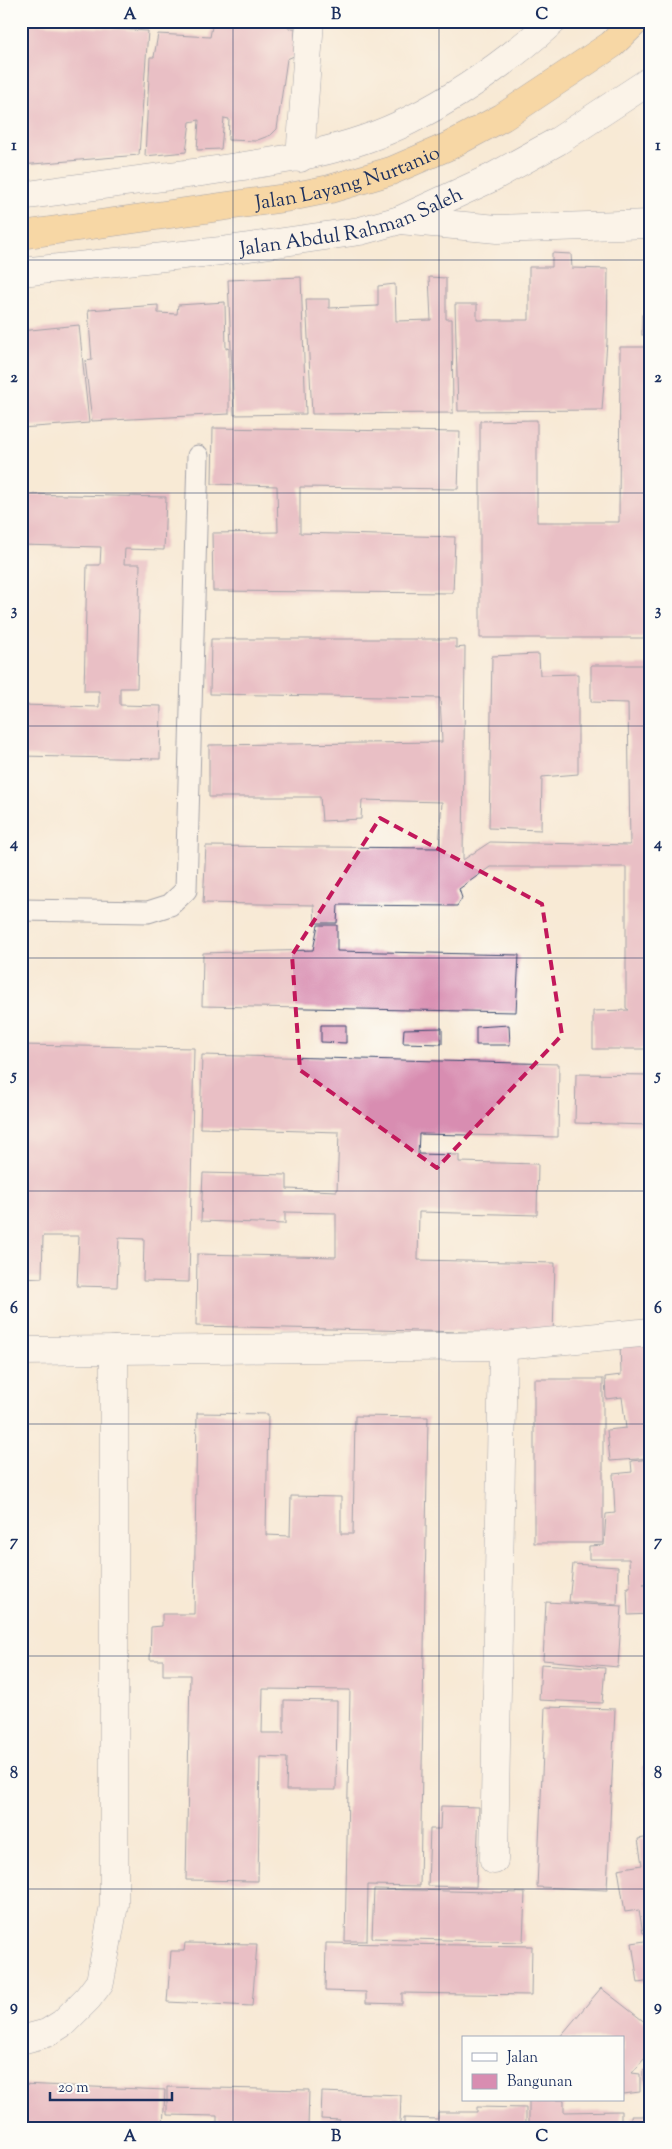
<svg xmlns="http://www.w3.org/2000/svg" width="672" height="2149" viewBox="0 0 672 2149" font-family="'Sorts Mill Goudy',serif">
  <rect width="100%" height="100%" fill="#fdfcf7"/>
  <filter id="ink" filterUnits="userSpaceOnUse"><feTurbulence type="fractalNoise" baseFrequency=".02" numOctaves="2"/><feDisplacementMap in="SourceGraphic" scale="10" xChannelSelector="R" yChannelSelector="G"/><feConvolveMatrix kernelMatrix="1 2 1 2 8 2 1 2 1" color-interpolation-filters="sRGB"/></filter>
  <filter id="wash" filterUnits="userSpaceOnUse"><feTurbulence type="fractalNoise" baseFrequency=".0096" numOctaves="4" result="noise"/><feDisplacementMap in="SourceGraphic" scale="20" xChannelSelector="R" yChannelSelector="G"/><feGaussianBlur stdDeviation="1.12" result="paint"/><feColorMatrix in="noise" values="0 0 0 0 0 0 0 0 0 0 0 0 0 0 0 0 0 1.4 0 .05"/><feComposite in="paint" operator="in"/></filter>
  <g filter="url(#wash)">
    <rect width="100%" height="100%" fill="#f8ead6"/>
    <g id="blocks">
      <g fill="#d88db1">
        <path d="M213,21h68l7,1v6h7l-1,28 -7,3 -10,70 -6,6 -16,6 -27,-1 1,-21 -5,-1 -3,31 -24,1 2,-30 -9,2 -4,30 -41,4 5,-99h4l4,-23 52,3z"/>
        <path d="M26,23l122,8 -9,124 -118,10v-53z"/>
        <path d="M552,253l19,1 1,14 36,1 -1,73 -5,68 -144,1 -3,-107h22v16h52v-53h23z"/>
        <path d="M301,277l5,137 -72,1 -6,-135z"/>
        <path d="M429,277l17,1v41h6l1,94 -141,1 -6,-115h23v9l49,-2v-20l17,-2 1,37 35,-1z"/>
        <path d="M225,302l1,47 3,-1v66l-137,7 -7,-60 7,-1 -4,-50 70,-5v8l19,1 1,-9z"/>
        <rect x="642" y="315" width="9" height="20"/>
        <path d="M79,325l10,98 -68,5v-97z"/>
        <path d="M620,347h31v291h-171v-217l57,-1v102h82z"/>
        <path d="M213,428l247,4 -2,57 -158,-2v46l155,4 -2,56 -240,-2 -1,-58 66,-1 -1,-46 -65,-2z"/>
        <path d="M21,494l145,3 -2,53 -39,-1 -1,15h16l-3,124h-17v17l41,1 -1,53 -139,-3v-51l78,2v-16h-15l3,-126h13l1,-18 -80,-2z"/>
        <path d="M211,639h245v9l9,-1 -2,213 27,-18 140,3 -2,-142 -37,-1v-37h60v384h-58v-38l36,-1 -3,-2v-141h-136l-31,22 3,9 -5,8 -119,-1 -1,18h-22l-1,-18 -111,-2 3,-57 233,2 3,-46 -80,-2 -1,19 -39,2 -2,-24h-111v-52l233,-3 -2,-44 -230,-4z"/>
        <path d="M539,654l1,21 38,-1v100l-36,3 -1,53 -52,-2 3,-172z"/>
        <path d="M318,925h19v26l182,4 -3,57 -314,-6 1,-53 110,-3z"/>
        <path d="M321,1025h25v18l-25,-1z"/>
        <path d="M509,1025l1,20h-34v-18z"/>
        <path d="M442,1028v16l-39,-1 1,-14z"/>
        <path d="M21,1045l173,3 -5,234 -46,-1 1,-42 -25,-1 -2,49 -40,-1 2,-50h-36l-1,42 -21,-1z"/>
        <path d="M202,1055l357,9 -1,73 -139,-3 -1,20 41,1v7l79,2 -1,51 -118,-3 -1,48 137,3 -2,71 -357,-8 1,-72 139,3v-44l-51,-1v12l-84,-3 2,-48 84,2v14l50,2 2,-59 -139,-4z"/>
        <path d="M576,1074l75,1v50l-76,-2z"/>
        <path d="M651,1339v119l-41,3 -3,-31 19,-2 -4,-31 -16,2 -1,-22 16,-2 -1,-33z"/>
        <rect x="534" y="1379" width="69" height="164"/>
        <path d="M197,1413l71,1 -2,121 24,1 1,-40 50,1v37h12l2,-118 73,1 -8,469 -52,-1 -1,56h-22l5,-251 -87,-1 -1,44h22v-33l53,1 -1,89h-50l1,-32 -27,-1 -2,124 -72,-1 4,-205h-27v-15h-13l1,-33 11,-1v-12h32z"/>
        <path d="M651,1459v124l-8,1h8v30l-23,1 -1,-28h3l-1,-28h-40v-13l15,-1 2,-31 9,-1 -2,-39 19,-2 -1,-11z"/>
        <path d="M573,1564l45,3 -1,37 -48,-2z"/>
        <path d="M546,1602l76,4 -4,61 -75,-7z"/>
        <path d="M541,1664l64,4 -3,35 -63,-3z"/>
        <path d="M651,1668v38h-4l-2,-37z"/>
        <path d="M545,1707l70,2 -8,181 -70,-3z"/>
        <path d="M646,1708h5v39l-4,1z"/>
        <path d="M651,1765v47h-3l-6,-46z"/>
        <path d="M441,1806l38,1 -3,80 -48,-1 2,-57h10z"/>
        <path d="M651,1837v95l-8,1 -4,-23 -14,2 -7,-43 24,-4 -4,-26z"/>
        <path d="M374,1889l151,4 -2,49 -151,-4z"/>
        <path d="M651,1940v41l-13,2 -6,-40z"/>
        <path d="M185,1943l72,1 -5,62 -85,-4 4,-51h13z"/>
        <path d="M326,1943l206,3 -1,49 -129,-2v11l-36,-1v-11l-41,-1z"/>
        <path d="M601,1988l50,39v24l-19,22 8,1v18l-17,2v-56h-64z"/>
        <path d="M651,2064v30l-8,-14v-9z"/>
        <path d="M21,2084l144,6 -2,38h-142z"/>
        <path d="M167,2087l142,3 -1,38h-91v-12l-50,-1z"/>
        <path d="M322,2092l79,3 -1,28 -32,-1v6h-28v-8l-19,-1z"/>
        <path d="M529,2100h35v12l57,-1v17h-92z"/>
        <path d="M477,2107l49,1v20h-122v-10l34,1v-7h39z"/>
        <rect x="631" y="2116" width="20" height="12"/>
      </g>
    </g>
  </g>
  <g filter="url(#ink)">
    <use href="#blocks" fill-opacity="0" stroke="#3c4b70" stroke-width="1"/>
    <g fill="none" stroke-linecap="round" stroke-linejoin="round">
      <g stroke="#3c4b70" stroke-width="23">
        <path id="service" d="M21,910l127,2 22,-7 16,-15 12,-434"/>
      </g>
      <g stroke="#3c4b70" stroke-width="29">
        <g id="minor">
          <path d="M400,220l97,9 154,-5"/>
          <path d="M21,1351l482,-5 148,-14"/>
          <path d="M494,1860l9,-514"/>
          <path d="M21,2040l26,-7 16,-10 25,-25 12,-16 14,-77v-555"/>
        </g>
      </g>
      <g stroke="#3c4b70" stroke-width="29">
        <g id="tertiary">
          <path d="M300,158l10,-137"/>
          <path d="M21,196c58,-8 116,-16 173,-23 73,-10 150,-19 216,-53 52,-26 100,-61 143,-99"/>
          <path id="s1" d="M21,272l200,-21 139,-20 40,-11 91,-42 67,-37 93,-61"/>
        </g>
      </g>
      <g stroke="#3c4b70" stroke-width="29">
        <g id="trunk">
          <path id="s2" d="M21,235l264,-37 45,-9 61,-18 58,-25 54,-29 108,-72 25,-24"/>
        </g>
      </g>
      <use href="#service" stroke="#fff" stroke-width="21"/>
      <use href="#minor" stroke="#fff" stroke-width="28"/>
      <use href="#tertiary" stroke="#fff" stroke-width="28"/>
      <use href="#trunk" stroke="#f7c06c" stroke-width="28"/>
    </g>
  </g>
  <path d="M0 0H672V2149H0ZM380,818l162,86 20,131 -125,133 -137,-98 -8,-115z" fill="#f8ead6" fill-opacity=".55" fill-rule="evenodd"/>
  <path fill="none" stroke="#c2185b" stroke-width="4" stroke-dasharray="10 6" stroke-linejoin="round" d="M380,818l162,86 20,131 -125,133 -137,-98 -8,-115z"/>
  <path fill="none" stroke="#1b2f5e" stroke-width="1" stroke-opacity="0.55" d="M233,21v2107M439,21v2107M21,260h630M21,493h630M21,726h630M21,958h630M21,1191h630M21,1424h630M21,1656h630M21,1889h630"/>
  <g text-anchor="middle" stroke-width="4" stroke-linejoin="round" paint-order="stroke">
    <g font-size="20" fill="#1b2f5e" stroke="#fdfcf7">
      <text dy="7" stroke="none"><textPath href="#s2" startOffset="332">Jalan Layang Nurtanio</textPath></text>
      <text dy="7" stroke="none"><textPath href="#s1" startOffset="335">Jalan Abdul Rahman Saleh</textPath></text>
    </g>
  </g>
  <rect width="672" height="2149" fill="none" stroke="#fdfcf7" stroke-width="55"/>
  <rect x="462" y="2036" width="162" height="65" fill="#fdfcf7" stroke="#a3aaba"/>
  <rect x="472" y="2053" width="25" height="8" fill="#ffffff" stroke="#a3aaba"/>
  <text x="507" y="2062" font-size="15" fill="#1b2f5e">Jalan</text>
  <rect x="472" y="2074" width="25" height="15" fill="#d88db1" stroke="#a3aaba"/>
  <text x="507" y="2086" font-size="15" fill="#1b2f5e">Bangunan</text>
  <path d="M50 2092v8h122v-8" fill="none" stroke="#1b2f5e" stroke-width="2.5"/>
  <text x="58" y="2092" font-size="15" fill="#1b2f5e" stroke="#fdfcf7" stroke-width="4" paint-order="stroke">20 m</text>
  <rect x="28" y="28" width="616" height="2094" fill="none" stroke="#1b2f5e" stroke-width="2"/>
  <g font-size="16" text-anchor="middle" font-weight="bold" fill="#1b2f5e">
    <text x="130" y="19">A</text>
    <text x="336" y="19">B</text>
    <text x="542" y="19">C</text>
    <text x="14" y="150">1</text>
    <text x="658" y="150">1</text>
    <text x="14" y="382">2</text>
    <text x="658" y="382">2</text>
    <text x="14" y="615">3</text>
    <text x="658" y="615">3</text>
    <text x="14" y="848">4</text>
    <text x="658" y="848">4</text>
    <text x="14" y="1080">5</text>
    <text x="658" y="1080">5</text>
    <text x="14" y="1313">6</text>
    <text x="658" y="1313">6</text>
    <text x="14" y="1546">7</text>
    <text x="658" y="1546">7</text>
    <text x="14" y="1778">8</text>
    <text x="658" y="1778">8</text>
    <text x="14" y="2011">9</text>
    <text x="658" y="2011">9</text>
    <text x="130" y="2141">A</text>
    <text x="336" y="2141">B</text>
    <text x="542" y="2141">C</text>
  </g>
</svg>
